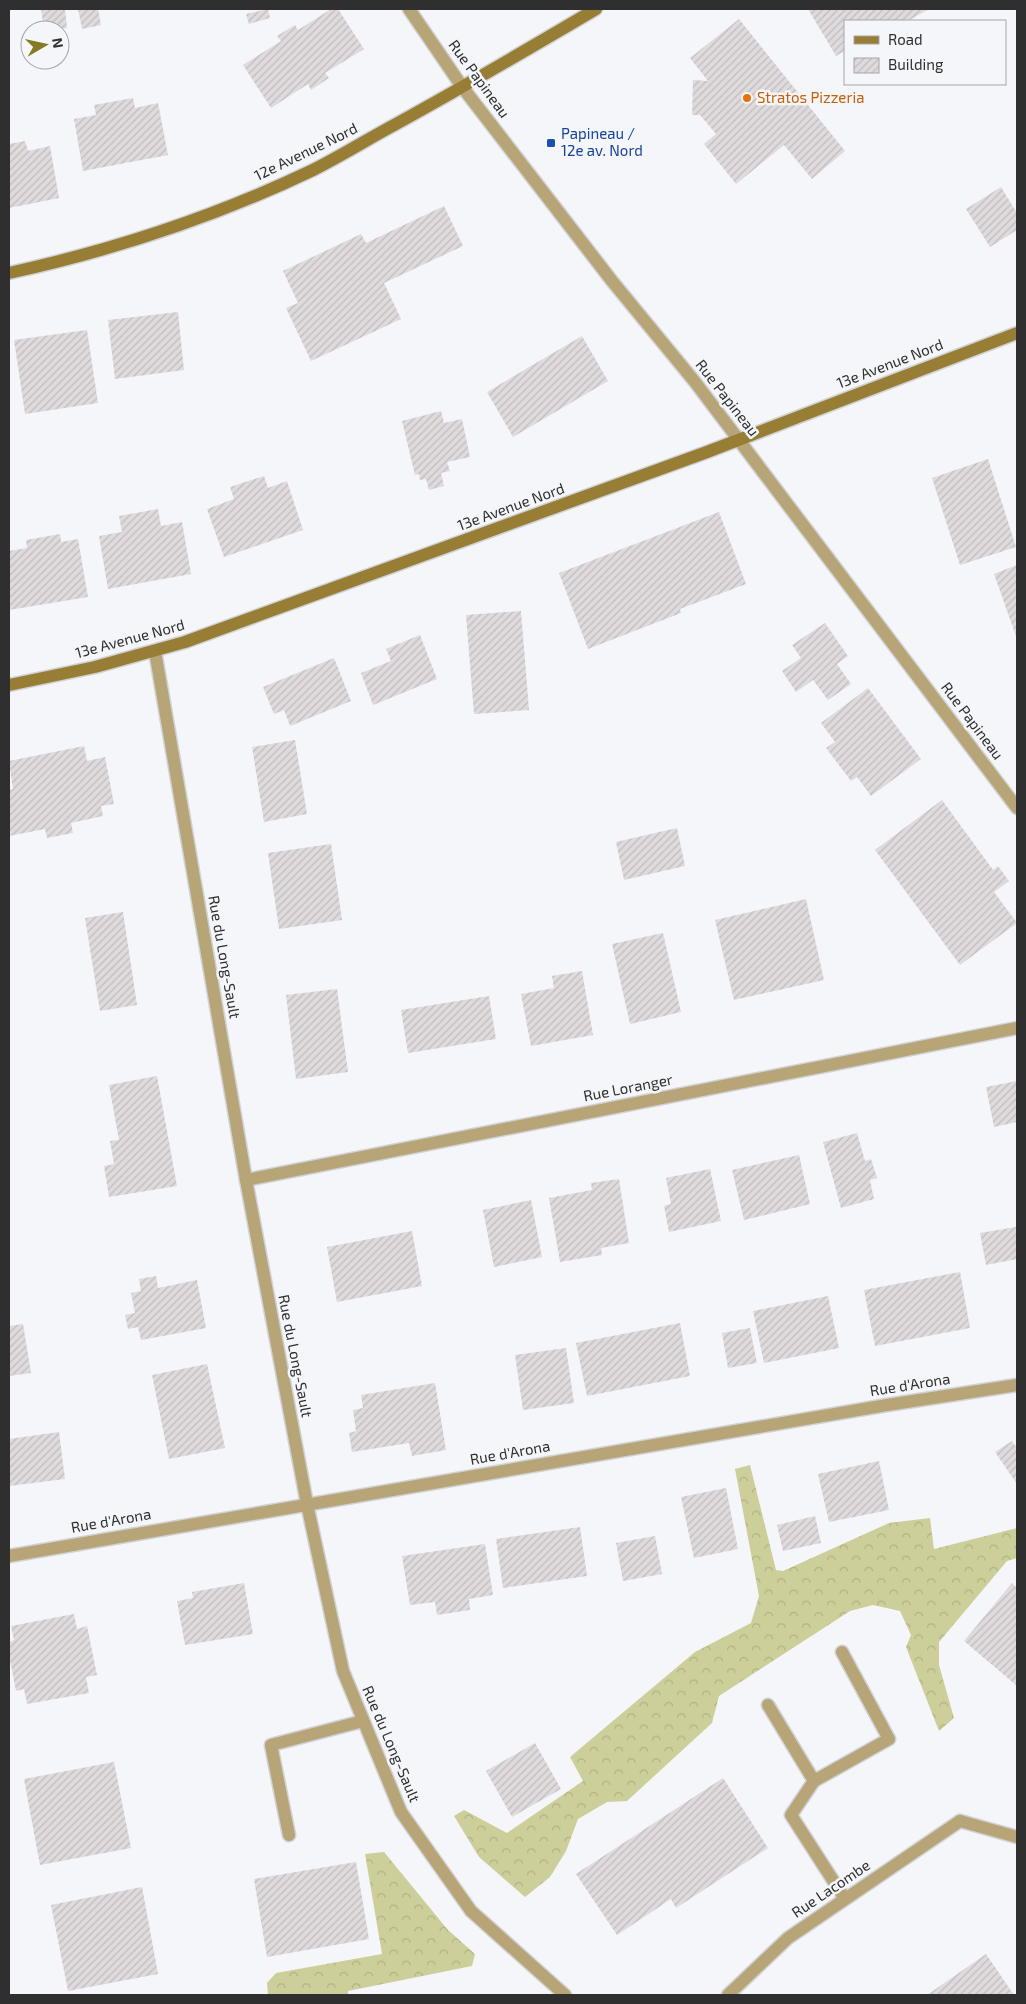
<svg xmlns="http://www.w3.org/2000/svg" width="1026" height="2004" viewBox="0 0 1026 2004" font-family="'Exo 2',sans-serif">
  <defs>
    <pattern id="forest-crowns" width="20" height="18" patternUnits="userSpaceOnUse" patternTransform="scale(1.25)"><rect width="20" height="18" fill="#cccf99"/><path d="M2 6a3 3 0 1 1 6 0M12 15a3 3 0 1 1 6 0" fill="none" stroke="#b0b284"/></pattern>
    <pattern id="building-hatch" width="6" height="6" patternUnits="userSpaceOnUse" patternTransform="scale(1.25)"><rect width="6" height="6" fill="#dfdbdc"/><path d="M-1 1l2-2M0 6l6-6M5 7l2-2" fill="none" stroke="#c0bcbd"/></pattern>
  </defs>
  <rect width="100%" height="100%" fill="#f4f6f9"/>
  <g fill="url(#forest-crowns)">
    <path d="M750,1465l26,105 7,1 106,-48 41,-5 4,31 83,-21v30l-10,3 -68,81v23l15,53 -15,13 -33,-84 5,-12 -11,-24 -27,-6 -23,6 -131,85 -7,27 -85,78 -20,1 -29,17 -12,32 -16,26 -25,20 -46,-40 -25,-41 10,-6 43,23 76,-52 -13,-24 125,-105 56,-29 8,-27 -24,-127z"/>
    <path d="M384,1852l64,78 27,24 -3,12 -124,25v4h-80l-1,-12 9,-10 106,-19 -17,-100z"/>
  </g>
  <g fill="url(#building-hatch)">
    <path d="M41,9h24l2,19 -23,2z"/>
    <path d="M78,9h20l3,16 -19,4z"/>
    <path d="M268,9l2,9 -21,6 -3,-10z"/>
    <path d="M331,9h7l26,40 -39,24 4,5 -18,12 -3,-6 -37,24 -28,-43 38,-24 -4,-5 18,-11 3,5z"/>
    <path d="M808,9h121l-21,12h-63v30l-9,5z"/>
    <path d="M739,19l106,132 -33,28 -28,-34 -48,39 -32,-40 12,-10 -16,-19h-8l1,-35 15,1 -18,-23z"/>
    <path d="M133,98l2,10 23,-5 10,52 -85,16 -9,-52 22,-4 -2,-10z"/>
    <path d="M25,141l3,10 22,-5 9,52 -50,10v-64z"/>
    <path d="M1001,187l16,26v17l-27,17 -24,-38z"/>
    <path d="M444,206l19,40 -79,37 17,36 -90,42 -25,-53 12,-5 -15,-32 78,-37 5,9z"/>
    <path d="M178,312l6,58 -69,9 -7,-59z"/>
    <path d="M87,330l11,73 -73,11 -11,-74z"/>
    <path d="M582,336l26,45 -95,56 -26,-45z"/>
    <path d="M441,411l3,12 18,-4 8,38 -23,5 3,9 -9,2 3,13 -15,4 -3,-11 -6,1 -1,-6 -4,1 -13,-54z"/>
    <path d="M988,459l28,88 -56,18 -28,-87z"/>
    <path d="M264,476l4,12 19,-7 16,49 -79,27 -17,-48 27,-10 -4,-12z"/>
    <path d="M158,509l3,17 21,-4 9,52 -83,15 -9,-53 23,-4 -3,-16z"/>
    <path d="M719,512l27,72 -66,25 1,4 -93,36 -29,-76z"/>
    <path d="M60,534l1,8 17,-3 10,58 -79,13v-59l18,-3 -1,-8z"/>
    <path d="M1017,565v74l-23,-65z"/>
    <path d="M521,611l8,99 -55,4 -8,-99z"/>
    <path d="M825,623l23,33 -11,8 14,20 -23,16 -15,-20 -17,12 -14,-21 19,-13 -9,-13z"/>
    <path d="M420,635l17,44 -64,26 -12,-32 30,-12 -5,-12z"/>
    <path d="M334,658l17,43 -61,25 -6,-16 -10,4 -11,-27z"/>
    <path d="M868,688l53,71 -50,37 -14,-19 -6,4 -25,-33 9,-6 -14,-19z"/>
    <path d="M295,740l12,74 -43,8 -12,-75z"/>
    <path d="M84,746l3,15 18,-4 9,47 -13,2 2,10 -32,7 2,10 -26,5 -2,-9 -36,7v-46l4,-1 -4,-28z"/>
    <path d="M942,800l51,70 5,-4 11,15 -15,11 23,31 -57,42 -85,-115z"/>
    <path d="M677,828l8,38 -61,14 -8,-38z"/>
    <path d="M331,844l11,76 -63,9 -11,-76z"/>
    <path d="M806,899l18,81 -90,20 -19,-80z"/>
    <path d="M123,912l14,93 -37,6 -15,-93z"/>
    <path d="M663,933l18,79 -51,12 -18,-80z"/>
    <path d="M582,971l11,64 -62,11 -10,-52 33,-6 -2,-12z"/>
    <path d="M337,989l11,83 -52,7 -10,-84z"/>
    <path d="M489,996l7,43 -88,14 -7,-43z"/>
    <path d="M157,1076l20,110 -68,11 -5,-31 10,-2 -4,-23 9,-1 -10,-55z"/>
    <path d="M1017,1081v41l-23,5 -8,-40z"/>
    <path d="M857,1133l8,28 6,-2 6,19 -7,2 4,19 -33,9 -18,-66z"/>
    <path d="M799,1155l11,49 -66,16 -12,-50z"/>
    <path d="M710,1169l11,52 -52,11 -5,-26 7,-2 -5,-26z"/>
    <path d="M619,1179l10,64 -28,5 1,7 -42,7 -11,-64 43,-8 -1,-7z"/>
    <path d="M531,1200l11,57 -48,10 -11,-57z"/>
    <path d="M1016,1227l1,32 -31,6 -6,-32z"/>
    <path d="M412,1231l10,55 -85,16 -10,-55z"/>
    <path d="M960,1272l10,56 -95,18 -11,-56z"/>
    <path d="M156,1276l2,12 39,-8 9,48 -65,12 -3,-13 -10,2 -3,-14 10,-2 -4,-20 10,-2 -2,-12z"/>
    <path d="M828,1296l11,52 -75,15 -11,-52z"/>
    <path d="M680,1323l10,53 -103,20 -11,-53z"/>
    <path d="M23,1324l8,49 -22,3v-50z"/>
    <path d="M750,1328l7,35 -29,5 -6,-35z"/>
    <path d="M566,1348l8,55 -51,7 -8,-55z"/>
    <path d="M207,1364l18,84 -56,11 -17,-84z"/>
    <path d="M435,1383l11,67 -34,6 -3,-13 -57,9 -3,-19 7,-2 -3,-21 10,-2 -2,-13z"/>
    <path d="M59,1432l6,47 -56,7v-47z"/>
    <path d="M1012,1441l5,7v36l-22,-32z"/>
    <path d="M879,1461l10,49 -60,12 -11,-48z"/>
    <path d="M726,1488l12,61 -44,9 -13,-61z"/>
    <path d="M815,1516l6,27 -38,8 -6,-26z"/>
    <path d="M580,1527l7,49 -84,12 -7,-49z"/>
    <path d="M655,1536l7,38 -39,7 -7,-38z"/>
    <path d="M485,1544l8,51 -24,4 1,11 -33,5 -2,-13 -25,3 -8,-49z"/>
    <path d="M244,1583l9,51 -68,11 -8,-44 16,-3 -1,-6z"/>
    <path d="M1012,1583l5,5v98l-53,-45z"/>
    <path d="M74,1614l3,15 10,-3 10,49 -11,2 3,16 -62,11 -3,-15 -8,2 -7,-36v-13l5,-2 -3,-14z"/>
    <path d="M535,1743l26,46 -49,28 -26,-46z"/>
    <path d="M114,1762l17,86 -91,17 -16,-86z"/>
    <path d="M723,1778l45,70 -92,60 -5,-9 -54,36 -41,-61z"/>
    <path d="M356,1862l13,77 -102,18 -13,-78z"/>
    <path d="M142,1887l16,87 -90,17 -17,-86z"/>
    <path d="M986,1954l28,41h-87z"/>
  </g>
  <g fill="none" stroke-linecap="round" stroke-linejoin="round">
    <g stroke="#d1d2d5" stroke-width="15">
      <g id="service">
        <path d="M842,1652l47,87 -75,42 -23,34 54,84"/>
        <path d="M768,1705l46,76"/>
        <path d="M960,1821l57,16"/>
        <path d="M289,1835l-18,-90 92,-24"/>
      </g>
    </g>
    <g stroke="#d1d2d5" stroke-width="15">
      <g id="minor">
        <path d="M155,651l91,529 61,324 36,167 58,141 70,99 94,84"/>
        <path d="M246,1180l771,-152"/>
        <path d="M9,1556l878,-151 130,-20"/>
        <path d="M728,1995l60,-57 172,-117"/>
      </g>
    </g>
    <g stroke="#d1d2d5" stroke-width="15">
      <path id="tertiary" d="M409,9l54,79 149,193 83,101 322,426"/>
    </g>
    <g stroke="#d1d2d5" stroke-width="15">
      <g id="secondary">
        <path d="M9,273c105,-23 206,-56 304,-103 28,-14 55,-31 83,-46 67,-37 134,-76 200,-115"/>
        <path d="M9,685l86,-18 90,-25 522,-190 310,-119"/>
      </g>
    </g>
    <use href="#service" stroke="#b7a578" stroke-width="12"/>
    <use href="#minor" stroke="#b7a578" stroke-width="12"/>
    <use href="#tertiary" stroke="#b7a578" stroke-width="12"/>
    <use href="#secondary" stroke="#987d35" stroke-width="12"/>
  </g>
  <circle fill="#e8710a" stroke="#f4f6f9" stroke-width="2" cx="747" cy="98" r="5"/>
  <rect fill="#1a4fb4" stroke="#f4f6f9" stroke-width="2" x="546" y="138" width="10" height="10" rx="2.5"/>
  <g text-anchor="middle" stroke-width="5" stroke-linejoin="round" paint-order="stroke">
    <g font-size="15" fill="#2f2f30" stroke="#f4f6f9">
      <text transform="translate(479 79) rotate(54)" y="5">Rue Papineau</text>
      <text transform="translate(306 152) rotate(-26)" y="5">12e Avenue Nord</text>
      <text transform="translate(890 364) rotate(-21)" y="5">13e Avenue Nord</text>
      <text transform="translate(727 398) rotate(52)" y="5">Rue Papineau</text>
      <text transform="translate(511 507) rotate(-20)" y="5">13e Avenue Nord</text>
      <text transform="translate(130 639) rotate(-15)" y="5">13e Avenue Nord</text>
      <text transform="translate(972 721) rotate(53)" y="5">Rue Papineau</text>
      <text transform="translate(224 957) rotate(80)" y="5">Rue du Long-Sault</text>
      <text transform="translate(628 1088) rotate(-11)" y="5">Rue Loranger</text>
      <text transform="translate(295 1356) rotate(79)" y="5">Rue du Long-Sault</text>
      <text transform="translate(910 1385) rotate(-9)" y="5">Rue d'Arona</text>
      <text transform="translate(510 1453) rotate(-10)" y="5">Rue d'Arona</text>
      <text transform="translate(111 1521) rotate(-10)" y="5">Rue d'Arona</text>
      <text transform="translate(391 1744) rotate(67)" y="5">Rue du Long-Sault</text>
      <text transform="translate(831 1889) rotate(-34)" y="5">Rue Lacombe</text>
    </g>
    <g font-size="15" fill="#c56008" stroke="#f4f6f9" text-anchor="start">
      <text x="757" y="103">Stratos Pizzeria</text>
    </g>
    <g font-size="15" fill="#164399" stroke="#f4f6f9" text-anchor="start">
      <text x="561" y="139">Papineau /<tspan x="561" dy="17">12e av. Nord</tspan></text>
    </g>
  </g>
  <rect width="1026" height="2004" fill="none" stroke="#2f2f30" stroke-width="20"/>
  <rect x="844" y="20" width="162" height="65" fill="#f4f6f9" stroke="#a5a6a9"/>
  <rect x="854" y="36" width="25" height="8" fill="#987d35" stroke="#a5a6a9"/>
  <text x="888" y="45" font-size="15" fill="#2f2f30">Road</text>
  <rect x="854" y="58" width="25" height="15" fill="url(#building-hatch)" stroke="#a5a6a9"/>
  <text x="888" y="70" font-size="15" fill="#2f2f30">Building</text>
  <g transform="translate(45 45) rotate(81)"><circle r="24" fill="#f4f6f9" stroke="#a5a6a9"/>
  <path d="M0-4L9 19L0 12L-9 19Z" fill="#837c23"/>
  <text y="-8" font-size="14" font-weight="bold" text-anchor="middle" fill="#2f2f30">N</text>
  </g>
</svg>
